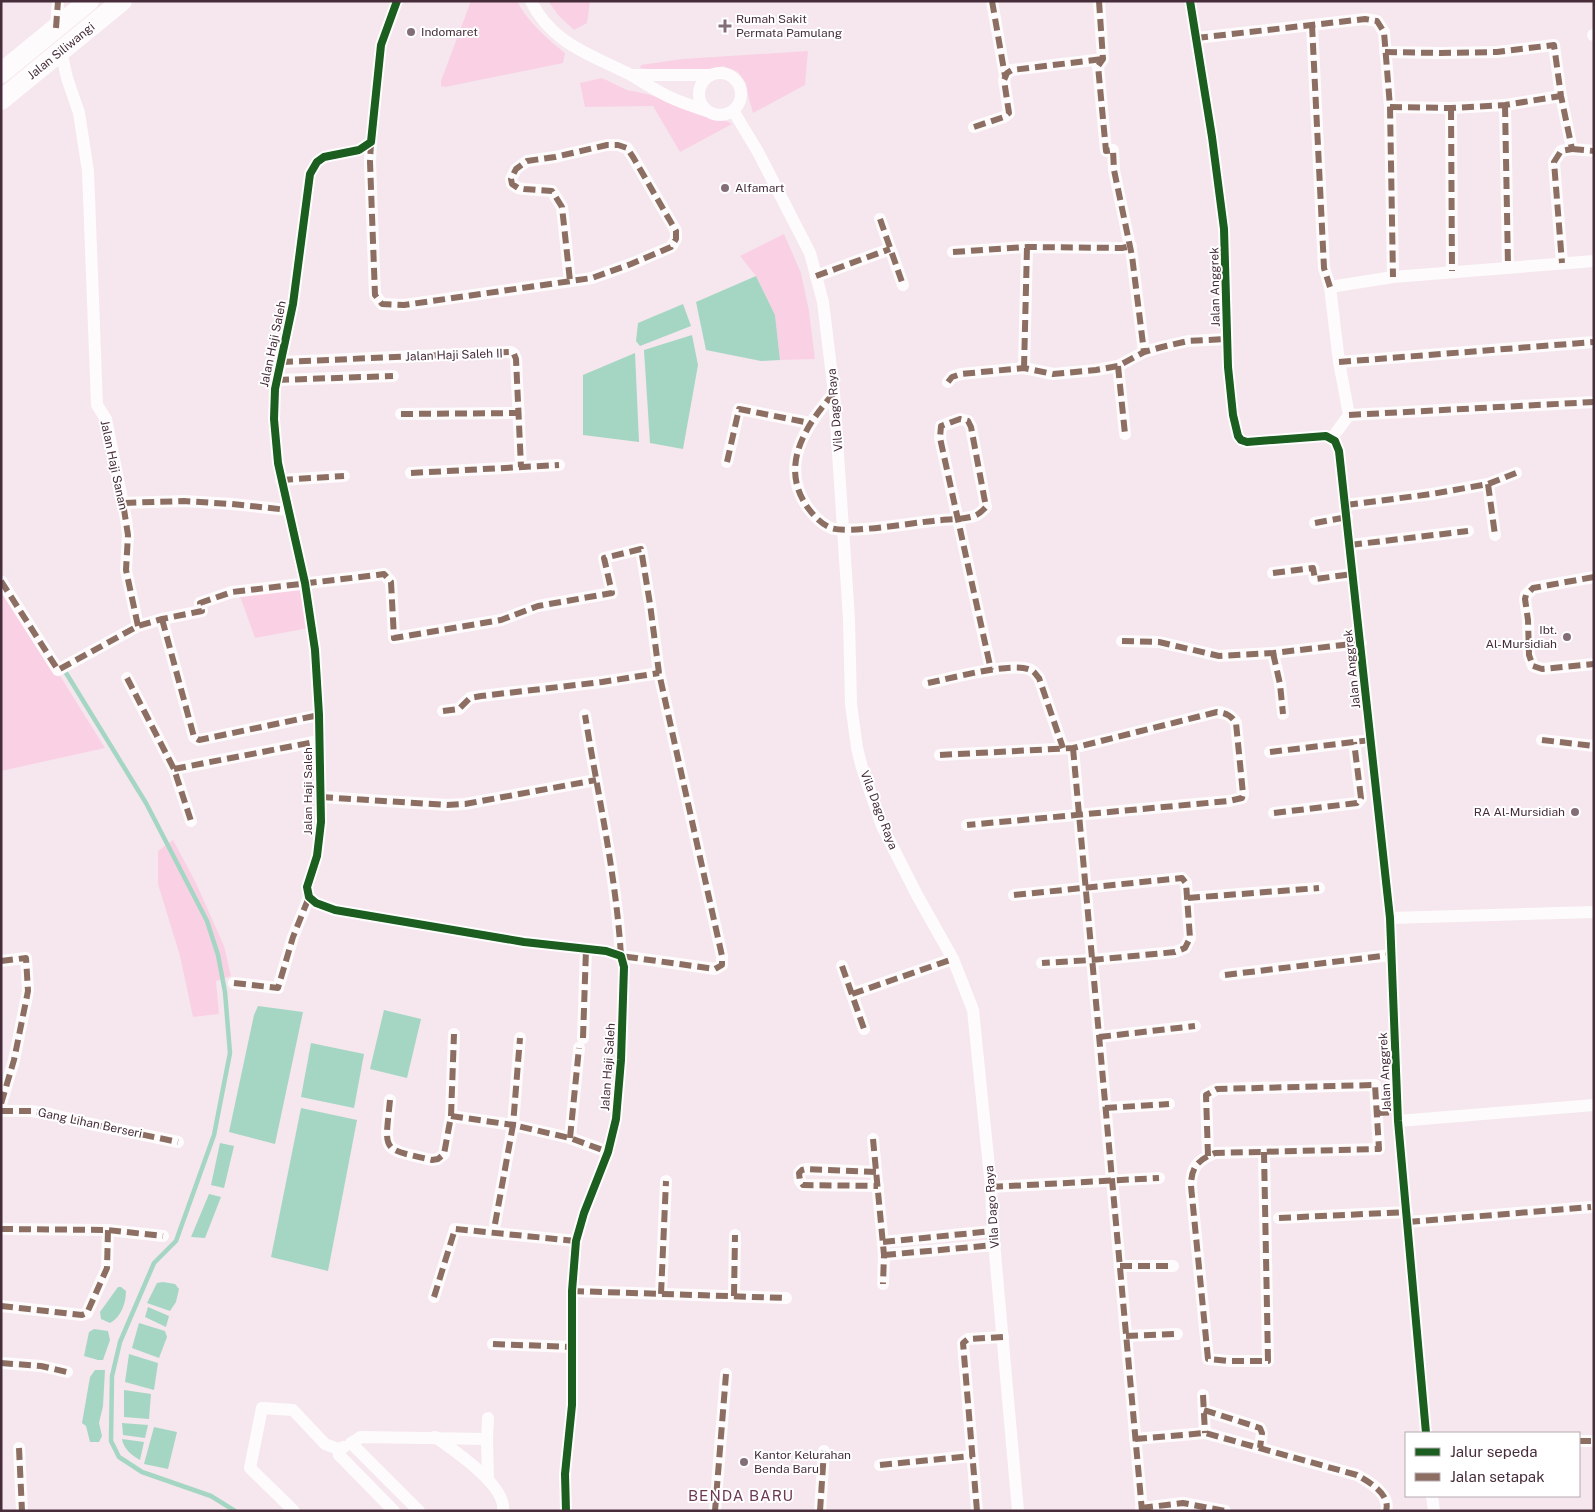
<svg xmlns="http://www.w3.org/2000/svg" width="1595" height="1512" viewBox="0 0 1595 1512" font-family="'Public Sans',sans-serif">
  <rect width="100%" height="100%" fill="#f5e7ed"/>
  <g fill="#fad1e4">
    <path d="M471,1h46c11,21 29,37 48,52l-2,10 -118,24 -4,-1v-5z"/>
    <path d="M548,1h42l-3,22 -13,7 -15,-14z"/>
    <path d="M808,51l-3,34 -52,28 -4,-14 -3,-16 -8,-11 -15,-6 -19,5 -34,1 -30,-4 1,-3 41,-6z"/>
    <path d="M602,78l25,12 20,4 47,16 17,9 13,1 8,4 -52,28 -27,-46 -68,1 -5,-24z"/>
    <path d="M784,234l17,39 8,38 6,48 -35,1 -5,-45 -19,-39 -16,-20z"/>
    <path d="M1,581l104,167 -104,23z"/>
    <path d="M302,586l7,42 -54,10 -15,-42z"/>
    <path d="M173,840l23,43 28,63 7,30 -15,5 3,33 -26,3 -13,-61 -22,-72v-33z"/>
  </g>
  <g fill="#a5d6c4">
    <path d="M756,276l19,39 5,45 -19,1 -55,-11 -10,-48z"/>
    <path d="M683,304l8,22 -51,20 -4,-5 2,-18z"/>
    <path d="M692,335l6,30 -15,84 -33,-6 -6,-93z"/>
    <path d="M635,353l4,89 -56,-7v-60z"/>
    <path d="M258,1006l45,6 -28,132 -46,-12 25,-117z"/>
    <path d="M384,1010l37,9 -14,59 -37,-9z"/>
    <path d="M311,1043l53,11 -10,54 -53,-11z"/>
    <path d="M301,1108l56,12 -29,151 -57,-14z"/>
    <path d="M220,1143l14,3 -10,42 -13,-3z"/>
    <path d="M209,1194l12,3 -16,41 -14,-1z"/>
    <path d="M163,1282l12,2 4,5 -3,13 -6,9 -23,-8 10,-20z"/>
    <path d="M118,1287h3l5,4c0,12 -5,26 -16,32l-9,-4 -1,-7z"/>
    <path d="M148,1307l21,9 -3,11 -21,-10z"/>
    <path d="M139,1323l26,8 2,6 -8,21 -27,-10z"/>
    <path d="M94,1329l14,2 2,9 -7,20h-5l-14,-4 5,-24z"/>
    <path d="M129,1354l29,9 -4,27 -29,-8z"/>
    <path d="M95,1370h10l-2,36 -4,17 3,13 -3,6h-9l-4,-16 -4,-3 8,-46z"/>
    <path d="M124,1390l27,4 -2,25 -25,-2z"/>
    <path d="M122,1423l26,2 -3,13 -22,-3z"/>
    <path d="M154,1427l23,5 -9,37 -24,-5z"/>
    <path d="M122,1439l22,3 -4,18c-8,-4 -17,-12 -18,-21z"/>
  </g>
  <g fill="none" stroke-linecap="round" stroke-linejoin="round">
    <path stroke="#a5d6c4" stroke-width="4.5" d="M63,668l83,135 61,118 11,34 7,37 5,61 -16,82 -38,106 -22,22 -34,79 -8,34 -1,65 8,16 23,15 69,24 24,15"/>
    <g stroke="#fefbfc" stroke-width="12">
      <path d="M397,1l-16,44 -10,97 -12,8 -35,7 -7,5 -7,12 -17,130 -18,85 -1,30 4,44 27,120 10,67 4,65 2,107 -4,34 -10,31 2,10 7,6 19,7 189,32 82,9 15,5 3,11 -3,93 -5,59 -8,33 -24,61 -8,28 -4,50v114l-7,69 1,37"/>
      <path d="M531,1c21,43 61,54 100,74 14,8 28,18 43,24 11,5 22,8 33,12"/>
      <path d="M992,1l13,75"/>
      <path d="M1099,1l4,58 -5,7 8,85 7,-1 1,20 18,86 12,96"/>
      <path d="M1190,1l22,136 12,92 4,138 5,48 5,21 3,4 6,2 79,-6 9,5 4,10 51,467 8,203 28,312"/>
      <path d="M1312,25l12,243 6,19 9,75 10,53 -17,23"/>
      <path d="M56,28l2,-27"/>
      <path d="M1593,35h1"/>
      <path d="M1196,38l169,-19 12,2 7,11 6,75 3,170"/>
      <path d="M61,51l6,27 12,35 9,58 9,234 9,14 20,100 2,16 -2,35 12,56"/>
      <path d="M1385,52l55,1 57,-1 57,-7 7,51 11,53 -11,2 -7,11 8,101"/>
      <circle cx="720" cy="94" r="21"/>
      <path d="M632,75h79"/>
      <path d="M1505,105l3,161"/>
      <path d="M1390,107l61,1 54,-3 56,-9"/>
      <path d="M1451,108l1,163"/>
      <path d="M734,112l24,40 52,101 13,49 11,91 15,226 2,85 6,44 5,20 20,58 35,69 36,64 20,51 18,177 2,44 25,280"/>
      <path d="M974,127l30,-10 5,-4 -5,-33 3,-7 5,-3 91,-11"/>
      <path d="M371,142l-1,20 5,133 7,9 22,1 188,-27 39,-14 40,-17 5,-8v-8l-43,-74 -6,-9 -9,-3h-11l-52,12 -28,4 -11,8 -5,10 1,5 6,4 6,1 28,2 10,16 8,74"/>
      <path d="M1572,149l22,2"/>
      <path d="M880,219l23,66"/>
      <path d="M953,252l74,-5 95,1 9,-2"/>
      <path d="M816,276l74,-27"/>
      <path d="M1330,287l63,-10 201,-16"/>
      <path d="M281,362l230,-10 3,2 2,5 5,108"/>
      <path d="M1339,362l255,-20"/>
      <path d="M1118,366l7,68"/>
      <path d="M1024,368l3,-121"/>
      <path d="M277,380l116,-4"/>
      <path d="M948,382l4,-5 9,-3 63,-6 29,6 43,-4 22,-4 26,-14 18,-5 26,-6 39,-2"/>
      <path d="M834,393c-28,32 -56,73 -26,115 6,8 13,16 23,20 18,6 79,-5 102,-7 13,-2 29,-1 41,-5 6,-2 9,-6 12,-9l-15,-80 -3,-6 -8,-2 -19,7 -1,12 51,232"/>
      <path d="M401,414l118,-1"/>
      <path d="M1349,415l245,-13"/>
      <path d="M727,462l12,-53 71,14"/>
      <path d="M411,473l148,-8"/>
      <path d="M281,480l63,-4"/>
      <path d="M1488,484l7,51"/>
      <path d="M123,503l61,-2 48,3 56,6"/>
      <path d="M1346,505l86,-11 56,-10 28,-11"/>
      <path d="M1315,523l32,-6"/>
      <path d="M1350,545l118,-14"/>
      <path d="M1273,573l40,-5 2,11 38,-5"/>
      <path d="M1594,577l-61,11 -7,7 -1,4 3,21 1,35 4,11 9,3 52,-5"/>
      <path d="M1,581l57,89 80,-44 24,-7 40,-8 -2,-8 32,-11 145,-17 7,-1 7,8 3,56 107,-18 37,-14 74,-13 -8,-35 37,-9 9,55 9,69 63,283v9l-7,4 -94,-13c-5,-81 -23,-161 -36,-241"/>
      <path d="M162,619l32,118 5,3 120,-25"/>
      <path d="M1122,641l37,1 60,14 54,-3 88,-10"/>
      <path d="M1273,653l7,31 3,30"/>
      <path d="M127,678l47,91 17,52"/>
      <path d="M928,683c21,-4 84,-22 103,-13 3,1 6,6 8,8l24,70"/>
      <path d="M443,711l16,-2 11,-11 11,-2 121,-14 57,-9"/>
      <path d="M1542,740l52,6"/>
      <path d="M1073,748l69,763"/>
      <path d="M1270,752l92,-11"/>
      <path d="M940,755l133,-7 144,-36c9,1 14,3 19,11l7,71 -1,4 -13,3 -262,24"/>
      <path d="M174,769l145,-28"/>
      <path d="M321,797l126,8 18,-1 131,-24"/>
      <path d="M1274,813l83,-10 4,-5 -7,-56"/>
      <path d="M1014,895l168,-17 4,5 4,55 -5,10 -10,4 -83,8 -50,3"/>
      <path d="M1188,898l131,-10"/>
      <path d="M1390,918l204,-6"/>
      <path d="M1,961l25,-3 2,33 -14,69 -13,44"/>
      <path d="M842,966l22,63"/>
      <path d="M1225,975l166,-20"/>
      <path d="M234,983l44,5 15,-51 16,-40"/>
      <path d="M852,994l101,-35"/>
      <path d="M1099,1037l96,-11"/>
      <path d="M583,1038l3,-89"/>
      <path d="M390,1100c-5,53 -10,48 42,60l6,-1 6,-5 7,-38 62,9 7,-87"/>
      <path d="M1105,1108l64,-4"/>
      <path d="M1,1111h30l19,3 36,9 92,19"/>
      <path d="M451,1116l3,-82"/>
      <path d="M1398,1121l196,-16"/>
      <path d="M570,1138l9,-90"/>
      <path d="M873,1139l11,116 -1,29"/>
      <path d="M1208,1156l-2,-61 11,-6 158,-4 4,64 -164,4c-17,7 -24,14 -24,33l17,173 21,2h39l-4,-209"/>
      <path d="M876,1172l-70,-3 -4,1 -3,3 1,8 3,4 75,1"/>
      <path d="M991,1187l168,-9"/>
      <path d="M1279,1218l128,-6"/>
      <path d="M1408,1222l183,-15"/>
      <path d="M495,1224l18,-99 57,13 38,14"/>
      <path d="M1,1229l107,1 55,6"/>
      <path d="M883,1242l110,-11"/>
      <path d="M884,1255l111,-10"/>
      <path d="M1120,1266h53"/>
      <path d="M572,1291l214,7"/>
      <path d="M661,1294l5,-113"/>
      <path d="M734,1296l1,-61"/>
      <path d="M434,1297l21,-68 121,12"/>
      <path d="M1,1306l81,9 5,-2 20,-45 1,-38"/>
      <path d="M1126,1336l51,-2"/>
      <path d="M493,1344l79,3"/>
      <path d="M1,1363l40,3 26,6"/>
      <path d="M1203,1395l2,38"/>
      <path d="M1204,1410l56,18 2,5 -2,15"/>
      <path d="M435,1437c19,13 72,49 68,74"/>
      <path d="M487,1439l1,-21"/>
      <path d="M1135,1439l70,-6 152,42c12,7 34,19 29,36"/>
      <path d="M1579,1441h15"/>
      <path d="M344,1447l-6,2 1,6 55,56"/>
      <path d="M19,1448l3,63"/>
      <path d="M880,1465l92,-9"/>
      <path d="M1432,1496l2,15"/>
      <path d="M1141,1508l42,-5 42,8"/>
      <path d="M294,1511l-44,-43 12,-60 31,2 32,34 13,5"/>
      <path d="M419,1511l-68,-68 10,-6 126,2 1,41"/>
      <path d="M715,1511l11,-137"/>
      <path d="M820,1511l4,-60"/>
      <path d="M977,1511l-14,-168 5,-4 35,-2"/>
    </g>
    <g stroke="#fefbfc" stroke-width="20">
      <path d="M1,73l88,-72"/>
      <path d="M1,100l121,-99"/>
    </g>
    <g stroke="#8d6e63" stroke-width="6" stroke-dasharray="12 6" stroke-linecap="butt">
      <path d="M992,1l13,75"/>
      <path d="M1099,1l4,58 -5,7 8,85 7,-1 1,20 18,86 12,96"/>
      <path d="M1312,25l12,243 6,19"/>
      <path d="M56,28l2,-27"/>
      <path d="M1593,35h1"/>
      <path d="M1196,38l169,-19 12,2 7,11 6,75 3,170"/>
      <path d="M1385,52l55,1 57,-1 57,-7 7,51 11,53 -11,2 -7,11 8,101"/>
      <path d="M1505,105l3,161"/>
      <path d="M1390,107l61,1 54,-3 56,-9"/>
      <path d="M1451,108l1,163"/>
      <path d="M974,127l30,-10 5,-4 -5,-33 3,-7 5,-3 91,-11"/>
      <path d="M371,142l-1,20 5,133 7,9 22,1 188,-27 39,-14 40,-17 5,-8v-8l-43,-74 -6,-9 -9,-3h-11l-52,12 -28,4 -11,8 -5,10 1,5 6,4 6,1 28,2 10,16 8,74"/>
      <path d="M1572,149l22,2"/>
      <path d="M880,219l23,66"/>
      <path d="M953,252l74,-5 95,1 9,-2"/>
      <path d="M816,276l74,-27"/>
      <path d="M281,362l230,-10 3,2 2,5 5,108"/>
      <path d="M1339,362l255,-20"/>
      <path d="M1118,366l7,68"/>
      <path d="M1024,368l3,-121"/>
      <path d="M277,380l116,-4"/>
      <path d="M948,382l4,-5 9,-3 63,-6 29,6 43,-4 22,-4 26,-14 18,-5 26,-6 39,-2"/>
      <path d="M834,393c-28,32 -56,73 -26,115 6,8 13,16 23,20 18,6 79,-5 102,-7 13,-2 29,-1 41,-5 6,-2 9,-6 12,-9l-15,-80 -3,-6 -8,-2 -19,7 -1,12 51,232"/>
      <path d="M401,414l118,-1"/>
      <path d="M1349,415l245,-13"/>
      <path d="M727,462l12,-53 71,14"/>
      <path d="M411,473l148,-8"/>
      <path d="M281,480l63,-4"/>
      <path d="M1488,484l7,51"/>
      <path d="M1346,505l86,-11 56,-10 28,-11"/>
      <path d="M1315,523l32,-6"/>
      <path d="M1350,545l118,-14"/>
      <path d="M1273,573l40,-5 2,11 38,-5"/>
      <path d="M1594,577l-61,11 -7,7 -1,4 3,21 1,35 4,11 9,3 52,-5"/>
      <path d="M1,581l57,89 80,-44 24,-7 40,-8 -2,-8 32,-11 145,-17 7,-1 7,8 3,56 107,-18 37,-14 74,-13 -8,-35 37,-9 9,55 9,69 63,283v9l-7,4 -94,-13c-5,-81 -23,-161 -36,-241"/>
      <path d="M162,619l32,118 5,3 120,-25"/>
      <path d="M138,626l-12,-56 2,-35 -5,-32 61,-2 48,3 56,6"/>
      <path d="M1122,641l37,1 60,14 54,-3 88,-10"/>
      <path d="M1273,653l7,31 3,30"/>
      <path d="M127,678l47,91 17,52"/>
      <path d="M928,683c21,-4 84,-22 103,-13 3,1 6,6 8,8l24,70"/>
      <path d="M443,711l16,-2 11,-11 11,-2 121,-14 57,-9"/>
      <path d="M1542,740l52,6"/>
      <path d="M1073,748l69,763"/>
      <path d="M1270,752l101,-12"/>
      <path d="M940,755l133,-7 144,-36c9,1 14,3 19,11l7,71 -1,4 -13,3 -262,24"/>
      <path d="M174,769l145,-28"/>
      <path d="M321,797l126,8 18,-1 131,-24"/>
      <path d="M1274,813l83,-10 4,-5 -7,-56"/>
      <path d="M1014,895l168,-17 4,5 4,55 -5,10 -10,4 -83,8 -50,3"/>
      <path d="M1188,898l131,-10"/>
      <path d="M1,961l25,-3 2,33 -14,69 -13,44"/>
      <path d="M842,966l22,63"/>
      <path d="M1225,975l166,-20"/>
      <path d="M234,983l44,5 15,-51 16,-40"/>
      <path d="M852,994l101,-35"/>
      <path d="M1099,1037l96,-11"/>
      <path d="M583,1038l3,-89"/>
      <path d="M390,1100c-5,53 -10,48 42,60l6,-1 6,-5 7,-38 62,9 7,-87"/>
      <path d="M1105,1108l64,-4"/>
      <path d="M1,1111h30l19,3 36,9 92,19"/>
      <path d="M1377,1113l21,-1"/>
      <path d="M451,1116l3,-82"/>
      <path d="M570,1138l9,-90"/>
      <path d="M873,1139l11,116 -1,29"/>
      <path d="M1208,1156l-2,-61 11,-6 158,-4 4,64 -164,4c-17,7 -24,14 -24,33l17,173 21,2h39l-4,-209"/>
      <path d="M876,1172l-70,-3 -4,1 -3,3 1,8 3,4 75,1"/>
      <path d="M991,1187l168,-9"/>
      <path d="M1279,1218l128,-6"/>
      <path d="M1408,1222l183,-15"/>
      <path d="M495,1224l18,-99 57,13 38,14"/>
      <path d="M1,1229l107,1 55,6"/>
      <path d="M883,1242l110,-11"/>
      <path d="M884,1255l111,-10"/>
      <path d="M1120,1266h53"/>
      <path d="M572,1291l214,7"/>
      <path d="M661,1294l5,-113"/>
      <path d="M734,1296l1,-61"/>
      <path d="M434,1297l21,-68 121,12"/>
      <path d="M1,1306l81,9 5,-2 20,-45 1,-38"/>
      <path d="M1126,1336l51,-2"/>
      <path d="M493,1344l79,3"/>
      <path d="M1,1363l40,3 26,6"/>
      <path d="M1203,1395l2,38"/>
      <path d="M1204,1410l56,18 2,5 -2,15"/>
      <path d="M1135,1439l70,-6 152,42c12,7 34,19 29,36"/>
      <path d="M1579,1441h15"/>
      <path d="M19,1448l3,63"/>
      <path d="M880,1465l92,-9"/>
      <path d="M1141,1508l42,-5 42,8"/>
      <path d="M715,1511l11,-137"/>
      <path d="M820,1511l4,-60"/>
      <path d="M977,1511l-14,-168 5,-4 35,-2"/>
    </g>
    <g stroke="#fff" stroke-width="11">
      <g id="cycleway">
        <path d="M397,1l-16,44 -10,97 -12,8 -35,7 -7,5 -7,12 -17,130 -18,85 -1,30 4,44 27,120 10,67 4,65 2,107 -4,34 -10,31 2,10 7,6 19,7 189,32 82,9 15,5 3,11 -3,93 -5,59 -8,33 -24,61 -8,28 -4,50v114l-7,69 1,37"/>
        <path d="M1190,1l22,136 12,92 4,138 5,48 5,21 3,4 6,2 79,-6 9,5 4,10 51,467 8,203 28,312"/>
      </g>
    </g>
    <use href="#cycleway" stroke="#1b5e20" stroke-width="8"/>
  </g>
  <g fill="#836e78" stroke="#fff" stroke-width="2">
    <path d="M722.5 18.5h5v5h5v5h-5v5h-5v-5h-5v-5h5z"/>
    <circle cx="411" cy="32" r="5"/>
    <circle cx="725" cy="188" r="5"/>
    <circle cx="1567" cy="637" r="5"/>
    <circle cx="1575" cy="812" r="5"/>
    <circle cx="744" cy="1462" r="5"/>
  </g>
  <g text-anchor="middle" stroke-width="4" stroke-linejoin="round" paint-order="stroke">
    <g font-size="12" fill="#462d39" stroke="#fff" text-anchor="start">
      <text x="736" y="23">Rumah Sakit<tspan x="736" dy="14">Permata Pamulang</tspan></text>
      <text x="421" y="36">Indomaret</text>
      <text x="735" y="192">Alfamart</text>
      <text x="1557" y="634" text-anchor="end">Ibt.<tspan x="1557" dy="14">Al-Mursidiah</tspan></text>
      <text x="1565" y="816" text-anchor="end">RA Al-Mursidiah</text>
      <text x="754" y="1459">Kantor Kelurahan<tspan x="754" dy="14">Benda Baru</tspan></text>
    </g>
    <g font-size="12" fill="#462d39" stroke="#fff">
      <text transform="translate(61 51) rotate(-39)" y="4">Jalan Siliwangi</text>
      <text transform="translate(1215 287) rotate(-91)" y="4">Jalan Anggrek</text>
      <text transform="translate(273 344) rotate(-78)" y="4">Jalan Haji Saleh</text>
      <text transform="translate(454 355) rotate(-2)" y="4">Jalan Haji Saleh II</text>
      <text transform="translate(835 410) rotate(-95)" y="4">Vila Dago Raya</text>
      <text transform="translate(114 465) rotate(78)" y="4">Jalan Haji Sanan</text>
      <text transform="translate(1352 669) rotate(-96)" y="4">Jalan Anggrek</text>
      <text transform="translate(308 791) rotate(-90)" y="4">Jalan Haji Saleh</text>
      <text transform="translate(879 810) rotate(69)" y="4">Vila Dago Raya</text>
      <text transform="translate(608 1067) rotate(-86)" y="4">Jalan Haji Saleh</text>
      <text transform="translate(1385 1072) rotate(-93)" y="4">Jalan Anggrek</text>
      <text transform="translate(90 1123) rotate(12)" y="4">Gang Lihan Berseri</text>
      <text transform="translate(992 1207) rotate(-94)" y="4">Vila Dago Raya</text>
    </g>
    <g font-size="15" letter-spacing="1" fill="#6c3853" stroke="#fff">
      <text x="741" y="1501">BENDA BARU</text>
    </g>
  </g>
  <rect width="1595" height="1512" fill="none" stroke="#462d39" stroke-width="5"/>
  <rect x="1405" y="1432" width="175" height="65" fill="#ffffff" stroke="#b5abb0"/>
  <rect x="1415" y="1448" width="25" height="8" fill="#1b5e20" stroke="#b5abb0"/>
  <text x="1450" y="1457" font-size="15" fill="#462d39">Jalur sepeda</text>
  <rect x="1415" y="1473" width="25" height="8" fill="#8d6e63" stroke="#b5abb0"/>
  <text x="1450" y="1482" font-size="15" fill="#462d39">Jalan setapak</text>
</svg>
